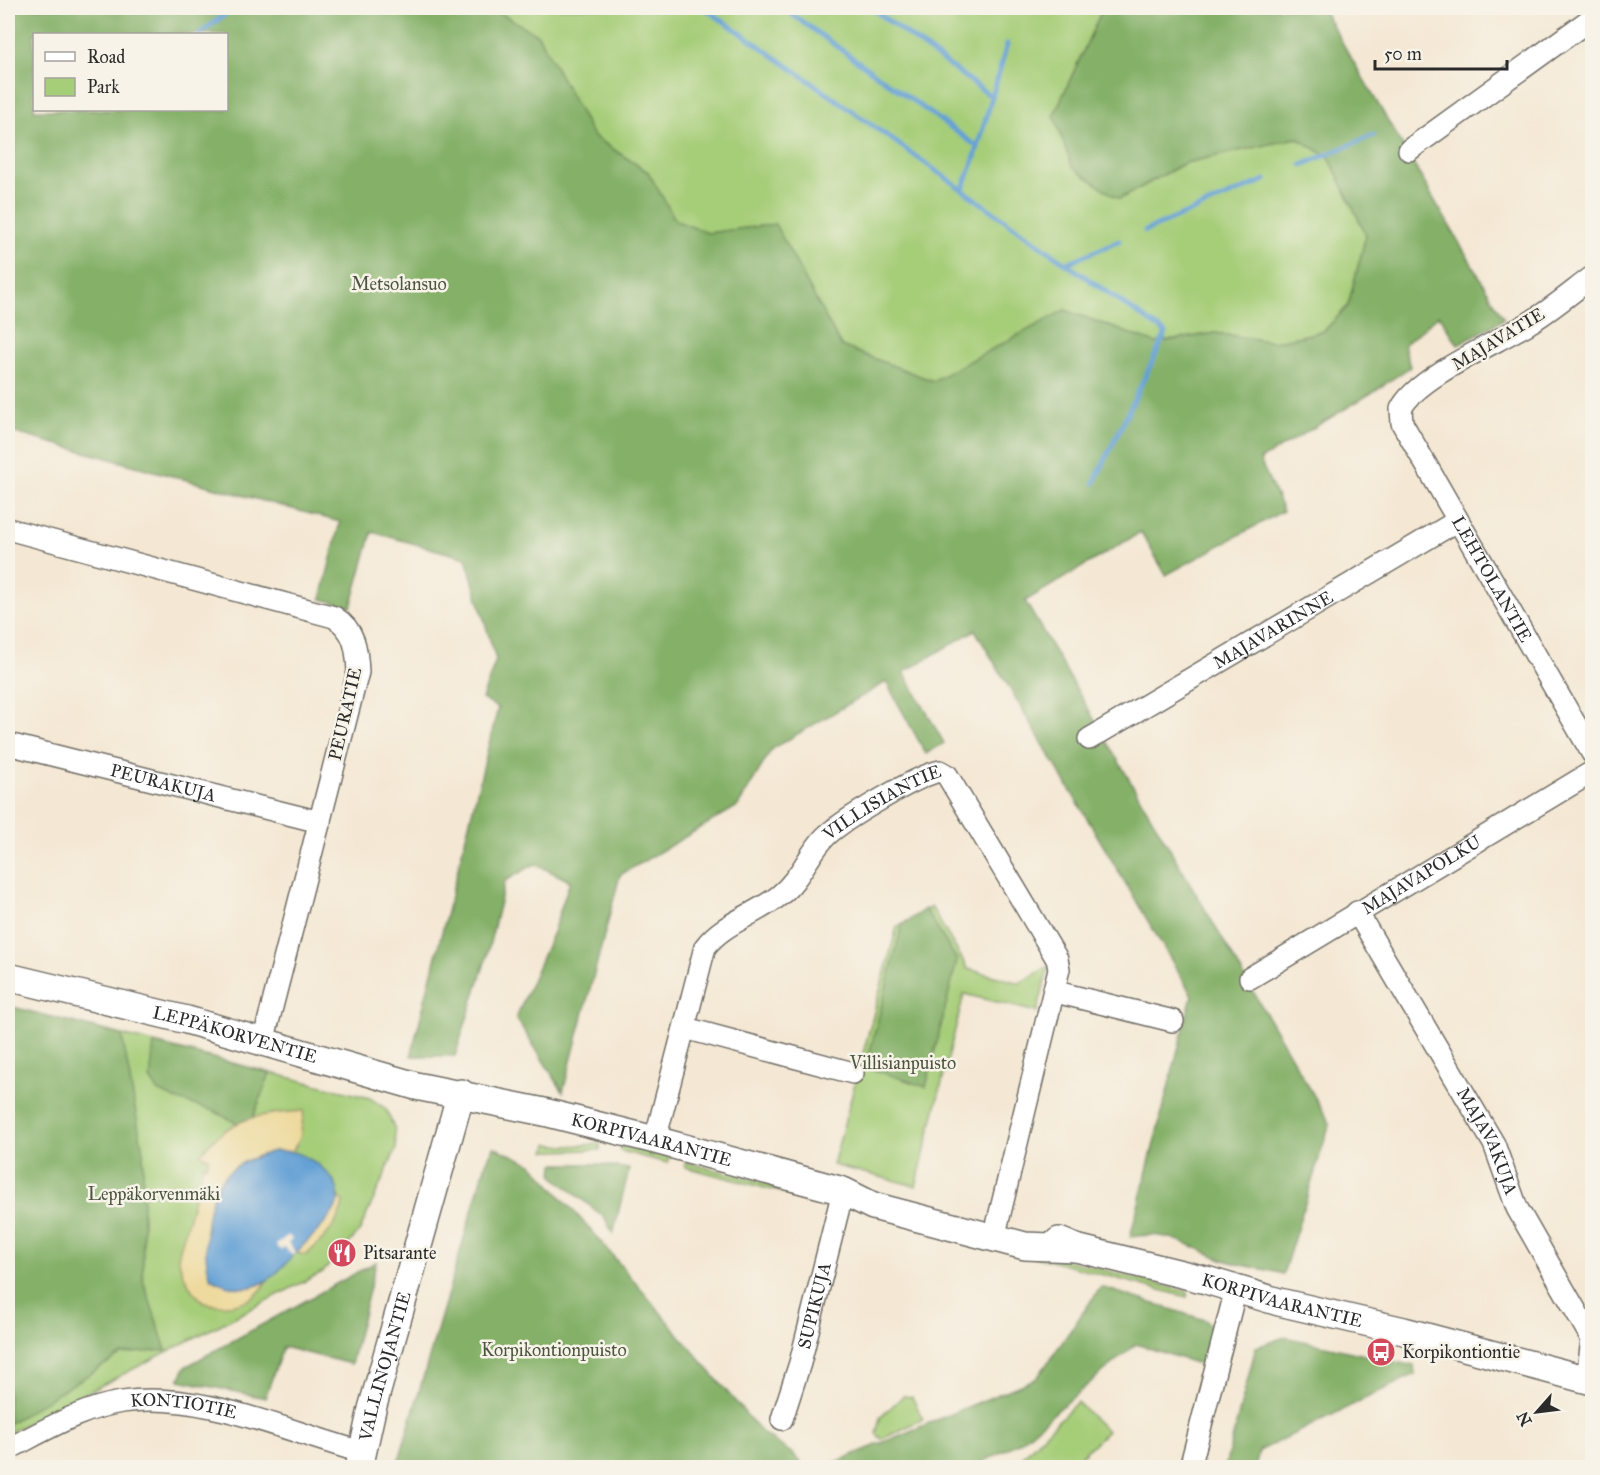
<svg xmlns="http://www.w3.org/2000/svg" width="1600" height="1475" viewBox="0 0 1600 1475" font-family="'IM FELL Great Primer',serif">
  <rect width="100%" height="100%" fill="#f7f3e8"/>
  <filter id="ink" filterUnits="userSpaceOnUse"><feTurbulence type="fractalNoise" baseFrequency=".0167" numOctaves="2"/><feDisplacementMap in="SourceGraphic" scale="12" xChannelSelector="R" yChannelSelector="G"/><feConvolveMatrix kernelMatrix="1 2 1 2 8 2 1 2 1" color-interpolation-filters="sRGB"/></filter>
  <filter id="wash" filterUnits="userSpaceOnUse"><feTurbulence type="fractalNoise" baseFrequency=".008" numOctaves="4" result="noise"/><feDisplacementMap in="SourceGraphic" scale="24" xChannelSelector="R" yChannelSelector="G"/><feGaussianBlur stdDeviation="1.35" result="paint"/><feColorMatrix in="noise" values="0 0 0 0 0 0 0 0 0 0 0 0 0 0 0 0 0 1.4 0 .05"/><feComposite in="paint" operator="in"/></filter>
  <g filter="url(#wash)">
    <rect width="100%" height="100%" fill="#f4e8d4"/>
    <g fill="#a6cd78" stroke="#687c52" stroke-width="1.5">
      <path d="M491,8h612l-49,107 66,84 65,-36 112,-25 32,19 37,78 -18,71 -24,25 -50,11 -59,-9 -60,10 -90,-33 -132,71 -92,-35 -66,-121 -67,8 -32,-12 -28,-49 -55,-36 -55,-101z"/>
      <path d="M931,907l37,62 52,14 29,-17 -12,46 -73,-18 -48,192 -83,-21 64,-238z"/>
      <path d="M8,1006l362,92 16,11 9,21 1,19 -37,83 -36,40 -315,161z"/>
      <path d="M548,1144l18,2 34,-2v6l-54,1z"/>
      <path d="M621,1146l48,11 -1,6 -48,-12z"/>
      <path d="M686,1162l126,33 -1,5 -126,-33z"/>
      <path d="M1032,1251l156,41 -1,5 -156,-41z"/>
      <path d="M903,1396l9,1 11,22 -41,20 -6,-5 4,-16z"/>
      <path d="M1077,1402l30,29 -37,36h-36l-11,-11z"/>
    </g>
    <g fill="#84b068" stroke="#586e4a" stroke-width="1.5" fill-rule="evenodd">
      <path d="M8,8h483l47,27 55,101 55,36 28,49 32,12 67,-9 66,122 92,35 132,-71 90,33 60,-10 59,9 50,-11 24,-25 18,-71 -37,-78 -32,-19 -112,25 -66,36 -47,-32 -18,-52 49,-107h219l182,311 -46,26 -19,-30 -35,30 6,22 -37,25 -113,68 23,51 -117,64 -25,-43 -116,69 305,522 -47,151c-19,-5 -41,-8 -59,-14 -36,-14 -53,-30 -94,-23l62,-242 -217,-365 -71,42 40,71 -18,11 -40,-72 -114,67 -34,57 -118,69 -57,217 -47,-74 37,-86 17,-51 -35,-17 -30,17 -19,78 -31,97h-44l87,-348 -16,-9 14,-39 -30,-102 -94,-26 -21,75 -30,-8 19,-77 -332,-91zM34,34h192v76h-192z"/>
      <path d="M925,909l32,51 -31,127 -60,-20 36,-142z"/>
      <path d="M8,1006l114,29 21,117v128l23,70 -44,4 -114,70z"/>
      <path d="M154,1043l116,30 -17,45 -17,5 -22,-12 -39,-12 -17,-8 -8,-12z"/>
      <path d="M494,1147l38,17 70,79 159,189 32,22 11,13h-407l89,-304z"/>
      <path d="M554,1164h44l31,5 -16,65 -8,-16 -52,-42z"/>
      <path d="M376,1262l-25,102 -68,-17 -18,51 -86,-18 6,-13z"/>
      <path d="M1101,1287l104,33 7,6 -7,40 -69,-22 -116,98 -46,25h-150l213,-89z"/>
      <path d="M1285,1337l129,29 1,8 -156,77 -4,16h-30l31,-120z"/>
    </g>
    <g fill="#eeda9e" stroke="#8c8264" stroke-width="1.5">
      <path d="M304,1111l-4,27 -8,14c-27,-1 -63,9 -76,36 -6,14 -8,32 -10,46l45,53 15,-6c-9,24 -41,27 -62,22l-12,-13 -10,-18 -4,-15 25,-92 3,1 3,-8 -9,-4c30,-37 59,-40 104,-43z"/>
      <path d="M338,1195l5,7c-2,21 -22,40 -37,53l-10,-2 40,-47z"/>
    </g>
    <path fill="#64a0d5" stroke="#486680" stroke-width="1.5" d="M274,1151c6,0 13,0 19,1 20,5 55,30 43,55 -9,18 -29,33 -42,48 -13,13 -24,29 -44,32 -14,3 -27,-2 -39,-9 -10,-26 -6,-82 14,-102 13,-13 32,-20 49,-25z"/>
    <path fill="#f4e8d4" d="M288,1235l4,4 -4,4 8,10 -3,3 -9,-9 -4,3 -4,-5z"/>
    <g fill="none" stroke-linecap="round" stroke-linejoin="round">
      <g stroke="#64a0d5" stroke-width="5">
        <path d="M704,8c156,105 306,219 462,325l-72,150"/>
        <path d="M783,8l195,139"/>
        <path d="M871,8l121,89"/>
        <path d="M8,11l12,-3"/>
        <path d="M200,34l33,-26"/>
        <path d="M1302,165l72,-30"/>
        <path d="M963,189l12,-32 32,-113"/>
        <path d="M1145,231l120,-51"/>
        <path d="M1065,264l54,-23"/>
      </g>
    </g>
  </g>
  <g filter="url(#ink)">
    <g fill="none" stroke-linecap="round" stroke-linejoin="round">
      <g stroke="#716d66" stroke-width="24">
        <g id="minor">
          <path d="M1409,150l183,-132"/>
          <path id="s1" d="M1592,277c-20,15 -41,33 -63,46 -32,20 -113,54 -128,86l1,14 190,330"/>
          <path d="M8,529l326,88c21,13 23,32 24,55l-95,370"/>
          <path id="s2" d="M1089,739l368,-218"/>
          <path id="s3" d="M8,744l312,78"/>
          <path id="s4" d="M1357,912l137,232 23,64 75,131 -5,40"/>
          <path id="s5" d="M1250,978l342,-206"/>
          <path d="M1056,992l117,29"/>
          <path d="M685,1028l168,45"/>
          <path id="s6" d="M655,1140l50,-193c19,-25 51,-32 75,-52 20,-16 28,-40 45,-58 16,-16 93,-62 115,-66l7,4 110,184 2,10 -65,269"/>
          <path id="s7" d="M782,1419l18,-56 43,-172"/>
          <path id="s8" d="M8,1449c36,-18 73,-41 114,-47 79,-12 165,30 240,50"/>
          <path d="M1190,1468l46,-179"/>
        </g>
      </g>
      <g stroke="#716d66" stroke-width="30">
        <g id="tertiary">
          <path id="s9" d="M8,977l179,43 229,66 128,26 111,28 188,51 30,15 152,40 51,2"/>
          <path id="s10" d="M1059,1241l17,7 130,32 73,22 125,29 188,50"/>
          <path id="s11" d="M359,1468l13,-59 89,-316"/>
        </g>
      </g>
      <use href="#minor" stroke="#fff" stroke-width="21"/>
      <use href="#tertiary" stroke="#fff" stroke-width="27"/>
    </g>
  </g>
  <defs>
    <g id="restaurant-disc" transform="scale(1.5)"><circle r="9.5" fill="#d1495b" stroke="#f7f3e8"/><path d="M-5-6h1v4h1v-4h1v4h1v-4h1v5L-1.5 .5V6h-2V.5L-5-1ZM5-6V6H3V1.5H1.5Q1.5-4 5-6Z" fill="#fff"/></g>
    <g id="bus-disc" transform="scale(1.5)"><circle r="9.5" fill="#d1495b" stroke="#f7f3e8"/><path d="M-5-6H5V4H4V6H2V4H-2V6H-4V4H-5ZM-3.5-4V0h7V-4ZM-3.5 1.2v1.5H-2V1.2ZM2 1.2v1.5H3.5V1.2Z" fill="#fff"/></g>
  </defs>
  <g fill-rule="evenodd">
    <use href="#restaurant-disc" x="342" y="1253"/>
    <use href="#bus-disc" x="1381" y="1352"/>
  </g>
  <g text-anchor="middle" stroke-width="5" stroke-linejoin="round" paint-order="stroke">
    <g font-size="18" fill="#4a543e" stroke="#f7f3e8">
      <text x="399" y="290">Metsolansuo</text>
      <text x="903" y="1069">Villisianpuisto</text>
      <text x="154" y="1200">Leppäkorvenmäki</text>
      <text x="554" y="1356">Korpikontionpuisto</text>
    </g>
    <g font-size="18" fill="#2b2b2b" stroke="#f7f3e8">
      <text transform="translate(1498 339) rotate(-31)" y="6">MAJAVATIE</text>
      <text dy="6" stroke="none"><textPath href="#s1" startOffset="428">LEHTOLANTIE</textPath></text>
      <text dy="6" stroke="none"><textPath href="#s2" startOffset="214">MAJAVARINNE</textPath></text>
      <text transform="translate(345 714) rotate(-77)" y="6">PEURATIE</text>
      <text dy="6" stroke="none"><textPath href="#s3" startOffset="160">PEURAKUJA</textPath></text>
      <text dy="6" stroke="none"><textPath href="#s6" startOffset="432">VILLISIANTIE</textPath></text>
      <text dy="6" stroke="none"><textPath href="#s5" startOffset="200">MAJAVAPOLKU</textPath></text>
      <text dy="6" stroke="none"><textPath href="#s9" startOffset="234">LEPPÄKORVENTIE</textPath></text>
      <text dy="6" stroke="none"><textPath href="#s9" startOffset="664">KORPIVAARANTIE</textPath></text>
      <text dy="6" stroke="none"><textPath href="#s4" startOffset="264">MAJAVAKUJA</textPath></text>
      <text dy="6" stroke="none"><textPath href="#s10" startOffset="231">KORPIVAARANTIE</textPath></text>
      <text dy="6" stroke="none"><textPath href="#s7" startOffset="118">SUPIKUJA</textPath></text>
      <text dy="6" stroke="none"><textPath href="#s11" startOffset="105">VALLINOJANTIE</textPath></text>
      <text dy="6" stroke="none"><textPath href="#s8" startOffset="186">KONTIOTIE</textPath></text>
    </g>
    <g font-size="18" fill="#2b2b2b" stroke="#f7f3e8" text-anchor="start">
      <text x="363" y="1259">Pitsarante</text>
      <text x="1402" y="1358">Korpikontiontie</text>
    </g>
  </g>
  <rect width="1600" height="1475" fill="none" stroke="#f7f3e8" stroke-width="30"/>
  <rect x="33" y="33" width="195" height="78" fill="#f7f3e8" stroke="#a5a39c" stroke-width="1.5"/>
  <rect x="45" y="52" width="30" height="9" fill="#ffffff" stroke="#a5a39c" stroke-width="1.5"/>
  <text x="87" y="63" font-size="18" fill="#2b2b2b">Road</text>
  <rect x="45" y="78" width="30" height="18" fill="#a6cd78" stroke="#a5a39c" stroke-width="1.5"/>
  <text x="87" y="93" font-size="18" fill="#2b2b2b">Park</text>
  <g transform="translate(1537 1412) rotate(242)" stroke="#f7f3e8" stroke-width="4.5" paint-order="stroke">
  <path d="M0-4.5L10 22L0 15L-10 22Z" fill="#2b2b2b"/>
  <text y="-9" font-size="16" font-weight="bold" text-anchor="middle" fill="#2b2b2b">N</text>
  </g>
  <path d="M1375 60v9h132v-9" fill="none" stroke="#2b2b2b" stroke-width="3"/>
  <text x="1384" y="60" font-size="18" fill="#2b2b2b" stroke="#f7f3e8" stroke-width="4.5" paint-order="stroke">50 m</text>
</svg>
